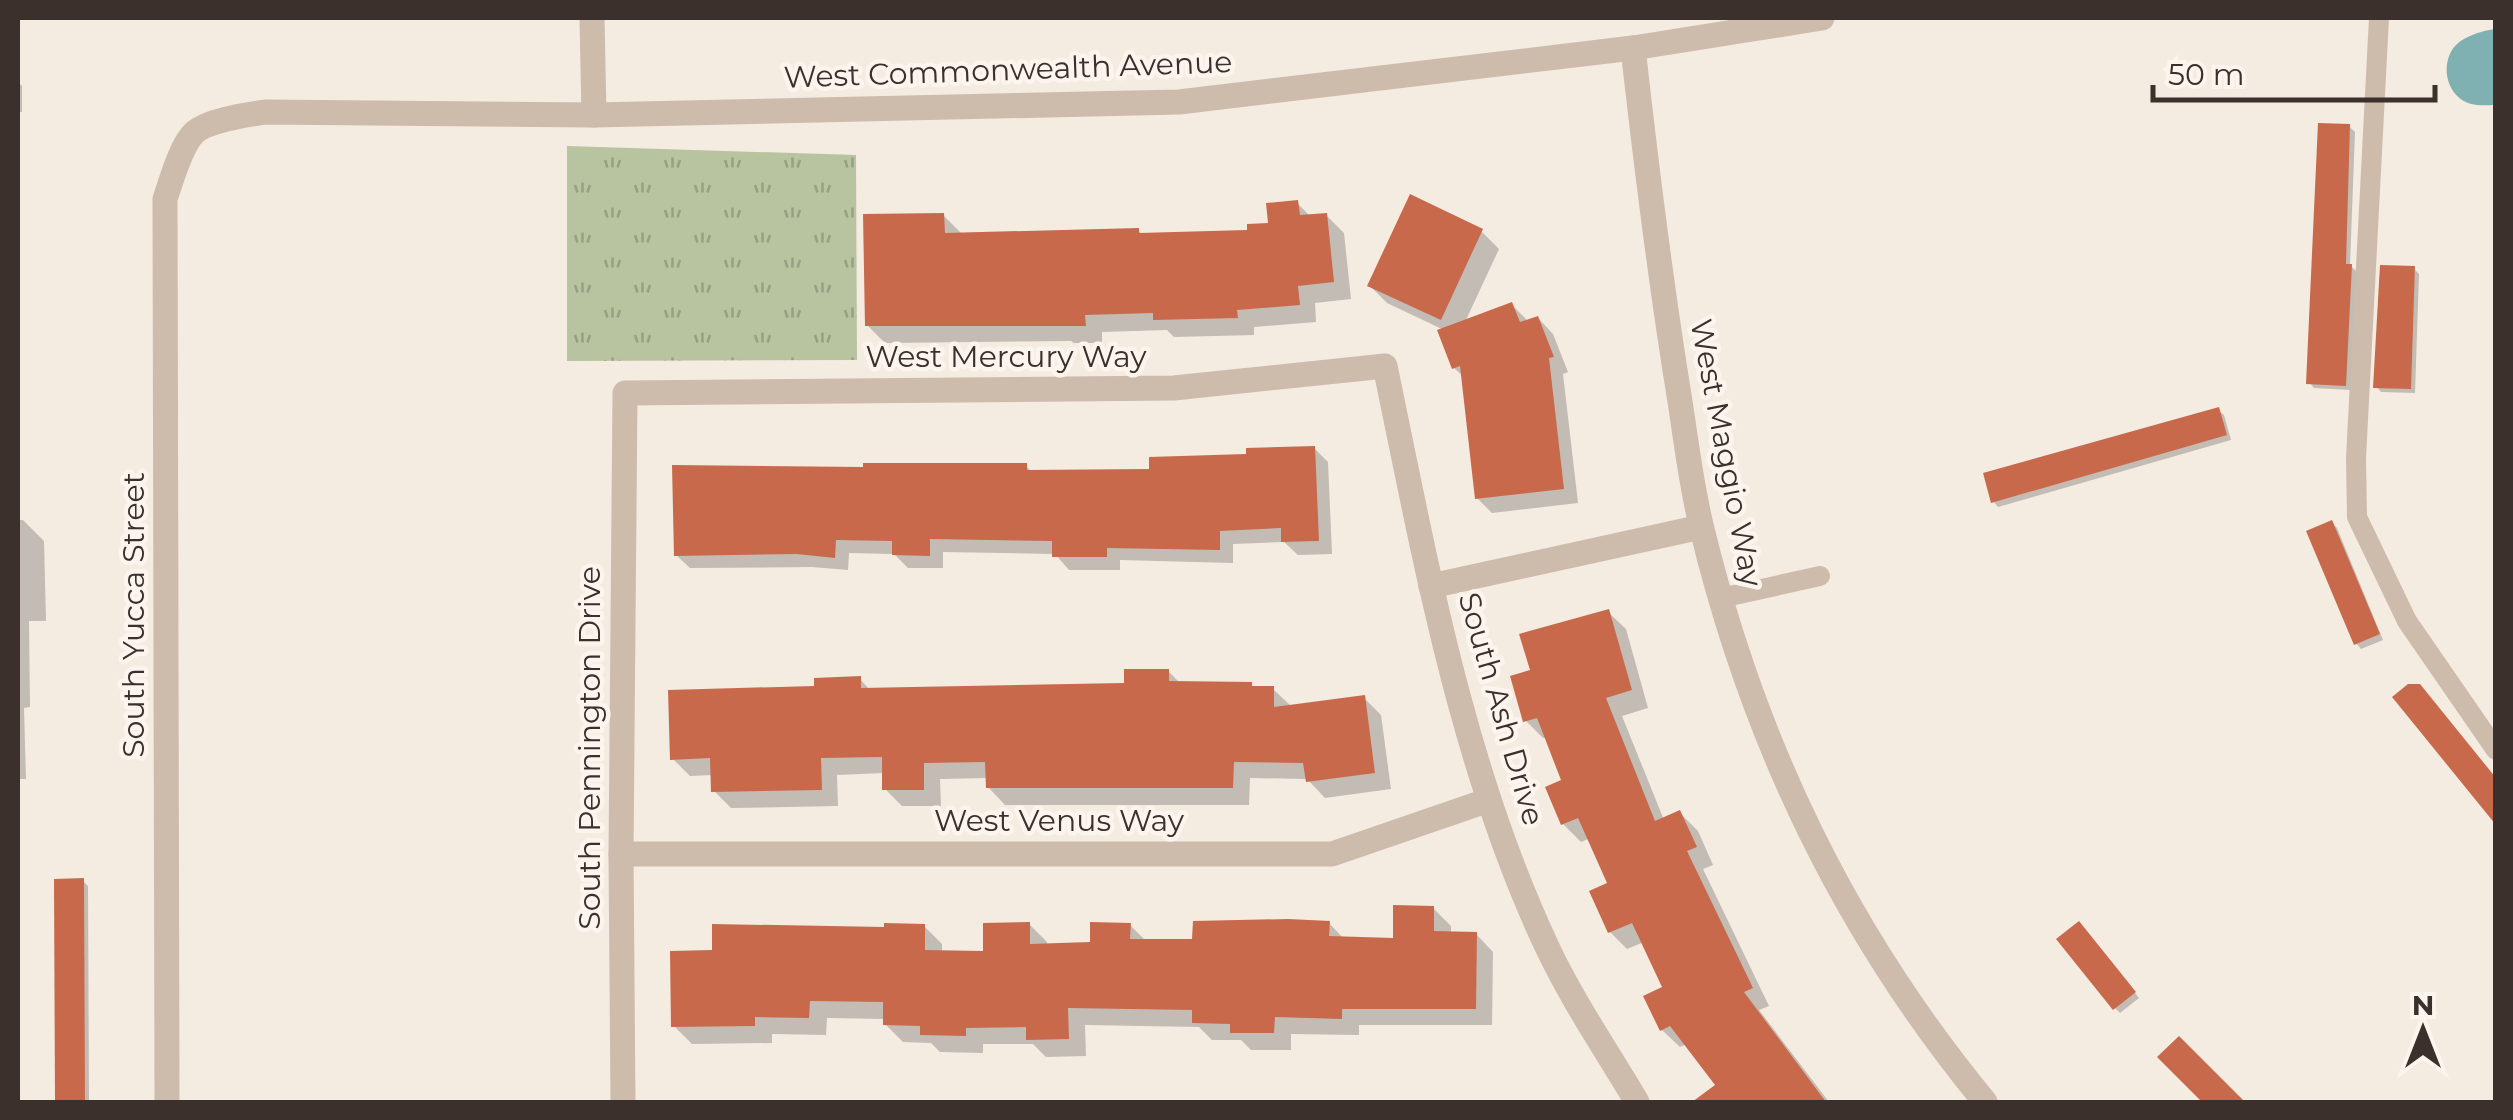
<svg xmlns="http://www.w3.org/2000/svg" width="2513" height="1120" viewBox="0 0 2513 1120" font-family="Montserrat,sans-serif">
  <defs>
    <pattern id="grass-tufts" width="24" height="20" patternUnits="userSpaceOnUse" patternTransform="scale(2.5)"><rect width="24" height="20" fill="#b8c4a0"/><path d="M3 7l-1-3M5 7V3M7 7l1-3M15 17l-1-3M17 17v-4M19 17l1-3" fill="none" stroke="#97a083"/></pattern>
  </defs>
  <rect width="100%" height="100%" fill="#f4ebe1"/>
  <path fill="url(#grass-tufts)" d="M567,146l289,9 1,205 -290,1z"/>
  <path fill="#7fb0b2" d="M2495,29v76c-7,0 -16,1 -24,-1 -22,-6 -31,-34 -19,-54 8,-13 29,-19 43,-21z"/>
  <g fill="#0003">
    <path d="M18,82l4,4v26h-4z"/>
    <path d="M2349,126l6,6 -5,133 7,7 -7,118 -36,-2 -5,-6z"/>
    <path d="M1297,203l14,14 15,-2 18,18 7,66 -36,4 1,19 -62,5v8l-80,2 -7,-7 -65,2v11h-28l-3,-2 -186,2 -18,-18 76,-110 18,18 177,-3 5,5 107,-3 20,-7z"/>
    <path d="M1481,231l18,18 -34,73 47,-17 15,15 11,-2 15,16 15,38 -5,2 15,129 -86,10 -15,-15 -13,-121 -10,-9 -10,-38 -57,-27 -17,-17z"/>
    <path d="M2414,269l5,5 -4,119 -34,-1 -5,-6z"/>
    <path d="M2218,410l6,5 7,25 -233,67 -5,-6z"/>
    <path d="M1314,448l14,14 4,92 -34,1 -14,-13 -51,2v19l-113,-3v10h-51l-14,-16 -112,-2v16h-35l-14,-14 -45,-1 -1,17 -36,-3 -122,1 -14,-13 189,-86 161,-3 6,6 120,-1z"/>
    <path d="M18,520h5l21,21 2,80h-17l1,86 -6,1 2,71h-8z"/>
    <path d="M2332,523l5,5 46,112 -22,9 -5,-6z"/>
    <path d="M1608,612l18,17 22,79 -26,8 42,104 16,-7 18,18 15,34 -10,4 66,137 -10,4 70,92h-122l-4,-5 15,-11 -31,-42 -7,3 -18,-17 3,-42 -21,-46 -17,7 -17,-17v-47l-22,-46 -7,3 -18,-18 2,-43 -18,-44 -4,1 -18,-18 8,-48z"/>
    <path d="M1168,671l13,13 70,1 4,4h18l19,18 72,-9 17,17 10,74 -66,9 -18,-19 -57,-1 -1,27h-244l-17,-18v-9l-48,1 1,27h-39l-17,-17 -1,-16 -47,2 1,31 -107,2 -17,-17 -1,-16 -23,1 -17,-17 144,-71 43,-9 11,12 255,-6z"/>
    <path d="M56,881h27l5,5 1,216h-32z"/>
    <path d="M1433,908l18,18v8h25l17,18 -1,73h-133v10l-68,-1v16h-40l-10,-10h-29l-13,-13 -114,-2 1,31 -40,1 -13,-13h-50v9l-43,-1 -9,-9 -28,-1 -18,-18v-5l-58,-1 -1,17 -54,-1v9l-80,1 -18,-18 41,-74 209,-26 18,18v9h44l43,-29 18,18v4l45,-1 38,-20 17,17h48l134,-19 15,16 51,1z"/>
    <path d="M2084,929l55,69 -19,15 -5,-5z"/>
  </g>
  <g fill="#c8694b">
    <path d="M2318,123l32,1 -4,140h6l-6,122 -40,-2z"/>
    <path d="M1410,194l73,35 -42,91 -74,-34z"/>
    <path d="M1298,200l2,15 27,-2 7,69 -36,4 2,19 -63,5 1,8 -85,2v-7l-68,2 1,11h-221l-2,-112 81,-1 1,20 194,-5v5l108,-3v-6l21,-1 -2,-20z"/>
    <path d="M2380,265l35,1 -4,123 -38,-1z"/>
    <path d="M1512,302l8,20 18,-6 16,41 -5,1 15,131 -89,10 -15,-133 -8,3 -15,-39z"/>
    <path d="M2219,407l8,28 -236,68 -8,-30z"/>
    <path d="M1315,446l4,95 -38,1v-14l-61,3v19l-113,-2v9h-55v-16l-122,-2v17l-38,-1v-14l-56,-1 -1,18 -38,-4 -123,2 -2,-91 191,2v-4h164v7l122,-1v-12l97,-3v-6z"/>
    <path d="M2332,520l48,114 -26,11 -48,-114z"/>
    <path d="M1609,609l23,81 -26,8 49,123 25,-11 17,37 -10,4 66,137 -9,4 82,110h-134l23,-17 -45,-59 -10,5 -17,-35 19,-9 -30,-64 -24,10 -19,-42 18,-8 -29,-65 -17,7 -16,-38 16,-7 -24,-62 -14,4 -13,-46 20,-6 -11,-36z"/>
    <path d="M1124,669h45v12l83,1v4h22v21l91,-12 10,78 -69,9 -3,-19 -69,-1 -1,26h-247l-1,-26 -61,1v27h-42v-33l-61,1 1,32 -111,2 -1,-34 -40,2 -2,-70 146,-4v-8l47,-2v12l263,-5z"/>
    <path d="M2408,684h12l76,94v47l-104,-128z"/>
    <path d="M84,878l1,224h-30l-1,-223z"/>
    <path d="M1393,905l41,1v25l43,1 -1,77h-134v10l-67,-2 -1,16h-44v-9l-38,-1v-13l-124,-2 1,31 -43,1v-13l-60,1v8l-46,-1v-9l-37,-1v-23l-73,-1 -1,17 -54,-1v9l-84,1 -1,-76 42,-1v-26l172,3v-4l41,1v26l58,1v-28l47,-1v22l60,-2v-20l41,1 -1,16h62l1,-18 95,-2 42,2 -1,15 64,2z"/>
    <path d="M2079,921l57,71 -23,18 -57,-71z"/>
    <path d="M2179,1036l66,66h-43l-45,-45z"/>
  </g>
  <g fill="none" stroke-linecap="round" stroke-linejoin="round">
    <g stroke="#cdbbac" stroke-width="20">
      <path d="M2379,18l-23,440 1,59 50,104 89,129"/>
      <path d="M1721,598l99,-22"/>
    </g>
    <g stroke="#cdbbac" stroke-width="25">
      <path d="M1431,586l270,-59"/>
      <path d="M621,854h711l157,-54"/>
      <path d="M623,1102l-2,-248 4,-461 549,-5 211,-22c41,197 77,402 164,585 25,52 59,102 88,151"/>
    </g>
    <g stroke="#cdbbac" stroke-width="25">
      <path d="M592,18l2,97"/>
      <path d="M1633,48c13,116 27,231 46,347 7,44 12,90 23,134 52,214 143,403 283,573"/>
      <path d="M167,1102l-2,-903c6,-17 16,-55 30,-67 14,-12 51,-17 70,-20l329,3 585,-13 454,-54 189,-30"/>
    </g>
  </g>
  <g text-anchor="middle" stroke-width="9" stroke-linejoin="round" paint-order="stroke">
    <g font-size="30" fill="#3b302b" stroke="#fbf5ee">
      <text transform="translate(1008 70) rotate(-2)" y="10">West Commonwealth Avenue</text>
      <text x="1006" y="367">West Mercury Way</text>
      <text transform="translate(1726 453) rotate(79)" y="10">West Maggio Way</text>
      <text transform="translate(134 615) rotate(-90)" y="10">South Yucca Street</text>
      <text transform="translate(1501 709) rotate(74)" y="10">South Ash Drive</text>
      <text transform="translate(590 748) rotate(-90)" y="10">South Pennington Drive</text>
      <text x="1059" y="831">West Venus Way</text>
    </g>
  </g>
  <rect width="2513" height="1120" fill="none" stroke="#3b302b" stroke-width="40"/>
  <g transform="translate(2423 1030)" stroke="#fbf5ee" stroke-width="8" paint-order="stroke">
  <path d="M0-8L18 38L0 25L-18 38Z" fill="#3b302b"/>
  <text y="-15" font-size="28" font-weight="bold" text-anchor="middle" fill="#3b302b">N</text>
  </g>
  <path d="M2153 85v15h282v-15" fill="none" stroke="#3b302b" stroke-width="5"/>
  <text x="2168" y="85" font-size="30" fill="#3b302b" stroke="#fbf5ee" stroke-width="8" paint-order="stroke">50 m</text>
</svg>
